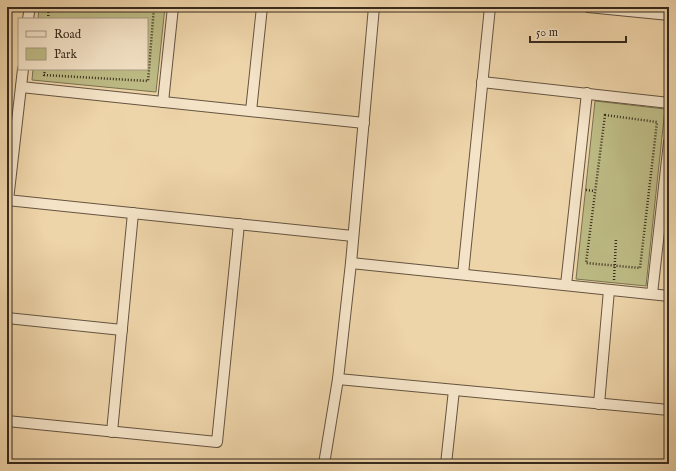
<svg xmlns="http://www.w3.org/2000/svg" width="676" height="471" viewBox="0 0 676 471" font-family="'IM FELL English',serif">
  <rect width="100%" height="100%" fill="#eed4a9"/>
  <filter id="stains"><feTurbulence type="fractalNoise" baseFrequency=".005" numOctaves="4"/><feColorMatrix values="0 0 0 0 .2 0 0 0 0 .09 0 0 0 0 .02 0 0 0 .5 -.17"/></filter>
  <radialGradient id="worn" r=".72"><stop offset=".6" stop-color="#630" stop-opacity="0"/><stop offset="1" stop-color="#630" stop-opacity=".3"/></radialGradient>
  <g fill="#bdbb85" stroke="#7a7251">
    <path d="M39,7h126l-9,85 -124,-12 1,-11h114v-50h-109z"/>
    <path d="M595,101l70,8 -19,177 -70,-7z"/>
  </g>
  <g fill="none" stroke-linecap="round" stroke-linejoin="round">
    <g stroke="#655440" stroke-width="12">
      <g id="minor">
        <path d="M588,7l81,8"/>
        <path d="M28,19l2,-12"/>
        <path d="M482,82l187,21"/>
        <path d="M21,87l343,36"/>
        <path d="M163,102l10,-95"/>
        <path d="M251,111l11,-104"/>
        <path d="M7,200l346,36"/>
        <path d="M8,200l15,-131"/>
        <path d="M351,263l318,33"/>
        <path d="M463,274l27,-267"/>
        <path d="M566,285l21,-192"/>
        <path d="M652,294l17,-152"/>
        <path d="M7,318l115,12"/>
        <path d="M338,379l331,31"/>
        <path d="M599,404l10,-114"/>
        <path d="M7,421l210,21 22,-218"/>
        <path d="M112,432l21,-219"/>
        <path d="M324,464l14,-85 13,-116 23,-256"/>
        <path d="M446,464l8,-74"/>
      </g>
    </g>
    <g stroke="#372a1d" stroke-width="2.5" stroke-dasharray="1 2" stroke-linecap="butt">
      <path d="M48,19l1,-12"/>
      <path d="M45,69l-1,6 104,6 6,-74"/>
      <path d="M605,115l52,7 -17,146 -54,-5z"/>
      <path d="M586,190l9,1"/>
      <path d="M614,280l2,-41"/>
    </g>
    <use href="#minor" stroke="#f4e3c7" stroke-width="10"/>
  </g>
  <rect width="676" height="471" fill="none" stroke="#eed4a9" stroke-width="24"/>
  <rect x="8" y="8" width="660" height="455" fill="none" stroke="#372a1d" stroke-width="2"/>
  <rect x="12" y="12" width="652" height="447" fill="none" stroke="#372a1d"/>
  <rect x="18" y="18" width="130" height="52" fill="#f4e3c7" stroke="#a89983"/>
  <rect x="26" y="31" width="20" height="6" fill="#f4e3c7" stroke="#a89983"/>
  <text x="54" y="38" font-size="12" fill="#372a1d">Road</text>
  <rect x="26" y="48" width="20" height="12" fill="#bdbb85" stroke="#a89983"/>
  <text x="54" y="58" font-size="12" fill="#372a1d">Park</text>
  <path d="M530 36v6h96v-6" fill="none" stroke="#372a1d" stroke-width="2"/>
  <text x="536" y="36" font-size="12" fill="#372a1d" stroke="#f4e3c7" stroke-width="3" paint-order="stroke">50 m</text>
  <rect width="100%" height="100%" filter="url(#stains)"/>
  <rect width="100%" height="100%" fill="url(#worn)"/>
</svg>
